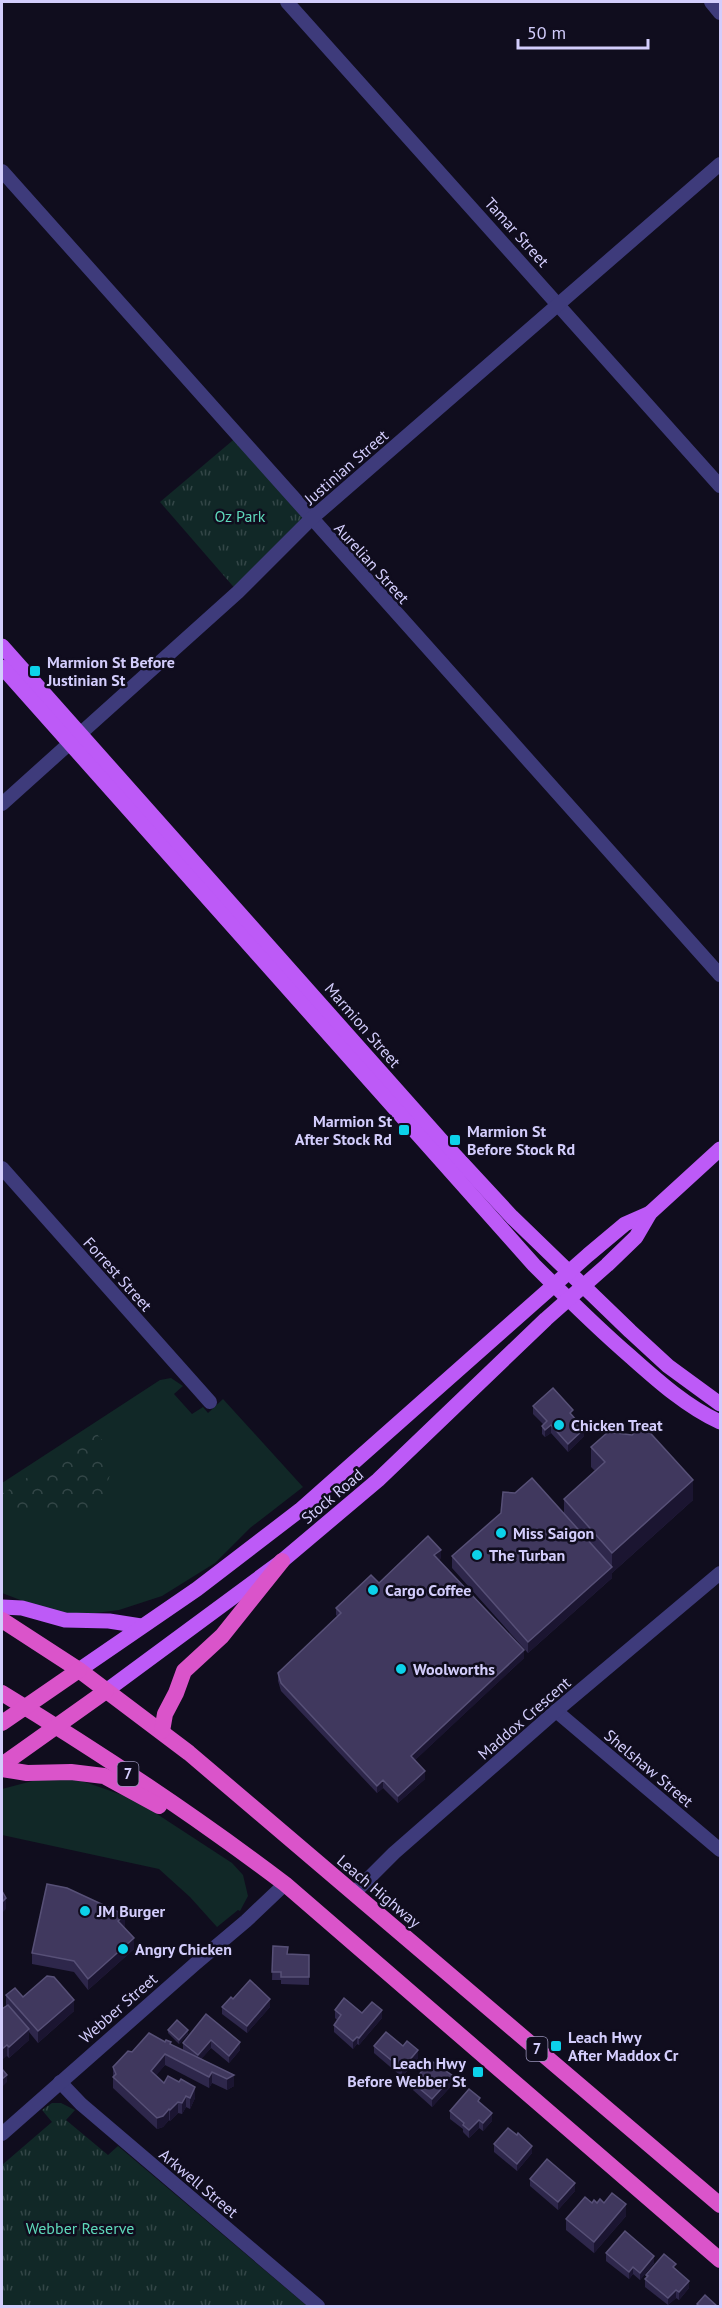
<svg xmlns="http://www.w3.org/2000/svg" width="722" height="2308" viewBox="0 0 722 2308" font-family="'PT Sans',sans-serif">
  <defs>
    <pattern id="forest-crowns" width="20" height="18" patternUnits="userSpaceOnUse" patternTransform="scale(1.5)"><rect width="20" height="18" fill="#112827"/><path d="M2 6a3 3 0 1 1 6 0M12 15a3 3 0 1 1 6 0" fill="none" stroke="#334647"/></pattern>
    <pattern id="park-tufts" width="24" height="20" patternUnits="userSpaceOnUse" patternTransform="scale(1.5)"><rect width="24" height="20" fill="#112827"/><path d="M3 7l-1-3M5 7V3M7 7l1-3M15 17l-1-3M17 17v-4M19 17l1-3" fill="none" stroke="#334647"/></pattern>
  </defs>
  <rect width="100%" height="100%" fill="#100d1e"/>
  <g fill="#112827">
    <path d="M171,1378l12,8 -9,8 18,20 11,-7 5,6 15,-14 80,88 -53,41 -35,35 -53,33 -43,14 -39,5 -31,-4 -47,-18v-110l158,-103z"/>
    <path d="M40,1779l39,1 55,19 98,64 11,12 5,21 -8,15 -2,-1 -21,17 -27,-30 -31,-28 -157,-34v-46z"/>
  </g>
  <path fill="url(#forest-crowns)" d="M96,1433l6,7 9,32 -12,35c-31,8 -69,15 -97,-3v-10z"/>
  <g fill="url(#park-tufts)">
    <path d="M238,436l73,83 -73,73 -78,-90z"/>
    <path d="M52,2103h9l14,7 -9,10 42,35 10,-9 189,160h-305v-141l50,-43 -10,-12z"/>
  </g>
  <g fill="none" stroke-linecap="round" stroke-linejoin="round">
    <g stroke="#3e3b7b" stroke-width="14">
      <path d="M287,2l433,484"/>
      <path d="M711,2l9,11"/>
      <path d="M2,171l718,804"/>
      <path d="M2,804l236,-212 73,-73 409,-355"/>
      <path d="M2,1168l208,234"/>
      <path d="M556,1711l164,139"/>
      <path d="M354,1893l40,-40 162,-142 164,-138"/>
      <path d="M60,2082l21,22 237,202"/>
      <path d="M2,2134l193,-170 51,-43 39,-37"/>
    </g>
    <g stroke="#bd5af7" stroke-width="15">
      <path d="M2,646l447,503 63,68 118,114 38,35 52,38"/>
      <path d="M2,667l532,598c32,32 63,63 97,92 27,24 56,50 89,65"/>
      <path d="M2,1607l20,1 43,12 44,1 32,5"/>
      <path d="M79,1670l118,-81 103,-79 288,-255 37,-31 25,-11"/>
      <path d="M106,1691l176,-130 96,-81 168,-161 61,-54 29,-28 14,-24 70,-64"/>
    </g>
    <g stroke="#da54ca" stroke-width="16">
      <path d="M2,1620l77,50 110,83 531,452"/>
      <path d="M2,1693c97,59 192,122 283,191l435,376"/>
      <path d="M2,1723l77,-53"/>
      <path d="M162,1731l3,-17 11,-21 8,-22 38,-35 60,-75"/>
      <path d="M2,1765l104,-74"/>
      <path d="M2,1769l25,4 44,-1 33,4 55,30"/>
    </g>
  </g>
  <g fill="#2e274b">
    <path d="M533,1406l40,10 11,20 -16,16 -17,-19 -6,4 -3,-3v-8l2,-1 -11,-11z"/>
    <path d="M591,1447l102,53 -81,73v-1v6l-84,75 -76,-85v-12l49,-43h63v-14l31,-28 -4,-4z"/>
    <path d="M441,1558l-2,2 85,98 -109,102 10,19 -27,24 -15,-15 -6,5 -96,-102 -3,-10v-8l60,-56 -2,-2v-7l43,-25z"/>
    <path d="M125,1926l-1,1 10,22 -46,41 -14,-18 -42,-8v-11z"/>
    <path d="M273,1946l15,8 21,1v30l-28,-1v-4h-9z"/>
    <path d="M6,1995l17,2 51,14 -36,32 -9,-11v8l-20,18 -2,-2 -5,-47 4,-3z"/>
    <path d="M233,1999l37,8 -23,26 -25,-19v-7z"/>
    <path d="M335,2010l27,3 20,5 -23,27 -2,-1 -4,5 -19,-17v-7l3,-5 -2,-2z"/>
    <path d="M206,2014l34,36 -11,13 -18,-15 -10,11 33,16v11l-7,4 -15,-7 -3,5 -44,-23 -9,10 8,8 31,15 -5,11 -4,-2 -4,7 -4,-1 -8,8 -1,-1 -6,7 -6,2 -44,-41v-21l19,-15 51,-2v-7z"/>
    <path d="M168,2030l20,4 -9,10 -11,-11z"/>
    <path d="M374,2046l44,12 -16,19 -28,-24z"/>
    <path d="M413,2083l40,1 -21,23 -19,-17z"/>
    <path d="M480,2104l12,17 -9,10 -4,-3 -10,10 -6,-6v-3l-13,-10v-8z"/>
    <path d="M494,2144l38,9 -15,18 -23,-19z"/>
    <path d="M530,2179l45,12 -17,19 -28,-24z"/>
    <path d="M592,2203h12l22,13 -32,37 -28,-23v-11z"/>
    <path d="M606,2253l48,10 -14,17 -7,-6 -4,5 -23,-18z"/>
    <path d="M676,2270l13,18 -10,12 -3,-2 -8,7 -23,-18v-8l1,-1v-3z"/>
  </g>
  <g fill="#1b1531">
    <path d="M551,1425v8l-6,4v-7z"/>
    <path d="M584,1429v7l-16,16v-8z"/>
    <path d="M693,1480v20l-81,73v-20z"/>
    <path d="M441,1550v8l-7,5v-8z"/>
    <path d="M612,1567v11l-84,75v-11z"/>
    <path d="M524,1650v8l-113,106v-8z"/>
    <path d="M425,1771v8l-27,24v-7z"/>
    <path d="M383,1780v8l-6,5v-7z"/>
    <path d="M6,1898v11l-4,4v-11z"/>
    <path d="M125,1915v11l-7,6v-11z"/>
    <path d="M134,1938v11l-46,41v-11z"/>
    <path d="M270,1999v8l-23,26v-7z"/>
    <path d="M74,2000v11l-36,32v-12z"/>
    <path d="M382,2010v8l-23,27v-7z"/>
    <path d="M29,2029v11l-20,18v-11z"/>
    <path d="M188,2030v4l-9,10v-4z"/>
    <path d="M357,2037v7l-4,5v-8z"/>
    <path d="M211,2040v8l-13,15v-8z"/>
    <path d="M240,2042v8l-11,13v-7z"/>
    <path d="M7,2045v11l-5,4v-11z"/>
    <path d="M418,2050v8l-16,19v-8z"/>
    <path d="M165,2054v11l-14,17v-11z"/>
    <path d="M212,2072v11l-3,5v-11z"/>
    <path d="M7,2075v7l-5,5v-8z"/>
    <path d="M234,2075v11l-7,4v-11z"/>
    <path d="M453,2076v8l-21,23v-8z"/>
    <path d="M195,2087v11l-5,11v-11z"/>
    <path d="M186,2096v11l-4,7v-11z"/>
    <path d="M178,2102v11l-8,8v-11z"/>
    <path d="M169,2109v11l-6,7 -6,2v-11z"/>
    <path d="M492,2113v8l-9,10v-8z"/>
    <path d="M479,2120v8l-10,10v-8z"/>
    <path d="M532,2146v7l-15,18v-7z"/>
    <path d="M575,2183v8l-17,19v-8z"/>
    <path d="M626,2204v12l-32,37v-11z"/>
    <path d="M654,2256v7l-14,17v-7z"/>
    <path d="M633,2267v7l-4,5v-7z"/>
    <path d="M689,2281v7l-10,12v-8z"/>
    <path d="M676,2290v8l-8,7v-7z"/>
  </g>
  <g fill="#40385e" stroke="#575077" stroke-width="1.5">
    <path d="M553,1388l20,22 -3,3 14,16 -16,15 -17,-19 -6,5 -3,-4 5,-5 -14,-15z"/>
    <path d="M643,1425l50,55 -81,73 -48,-54 41,-37 -14,-15 17,-15 24,3z"/>
    <path d="M532,1478l80,89 -84,75 -76,-86 49,-43 2,-21 12,1z"/>
    <path d="M428,1536l13,14 -7,5 90,95 -113,106 14,15 -27,25 -15,-16 -6,6 -96,-103 -3,-10 63,-60 -5,-5 35,-33 8,8z"/>
    <path d="M47,1884l20,4 58,27 -7,6 16,17 -46,41 -14,-18 -42,-8z"/>
    <path d="M2,1891l4,7 -4,4z"/>
    <path d="M273,1946l15,1 -1,7 22,1v22h-28v-5h-9z"/>
    <path d="M47,1976l7,1 20,23 -36,31 -32,-36 9,-7 8,9z"/>
    <path d="M250,1980l20,19 -23,27 -25,-19 9,-10 2,2z"/>
    <path d="M344,1998l18,15 10,-11 10,8 -23,28 -2,-1 -4,4 -19,-16 7,-10 -6,-5z"/>
    <path d="M8,2005l21,24 -20,18 -2,-2 -5,4v-40z"/>
    <path d="M206,2014l34,28 -11,14 -18,-16 -13,15 -15,-12z"/>
    <path d="M177,2020l11,10 -9,10 -11,-10z"/>
    <path d="M386,2032l17,14 4,-5 11,9 -16,19 -28,-23z"/>
    <path d="M149,2033l16,9 1,-2 5,2 -1,2 64,31 -7,4 -15,-7 -3,5 -44,-23 -14,17 13,12 4,-7 11,6 2,-3 14,8 -5,11 -4,-2 -4,7 -4,-1 -8,8 -1,-1 -6,7 -6,2 -44,-41 3,-3 -3,-7 15,-16 4,1z"/>
    <path d="M430,2060l23,16 -21,23 -19,-16z"/>
    <path d="M2,2069l5,6 -5,4z"/>
    <path d="M469,2089l11,9 -2,3 14,12 -9,10 -4,-3 -10,10 -6,-5 1,-2 -14,-12z"/>
    <path d="M508,2128l9,7 1,-2 14,13 -15,18 -23,-20z"/>
    <path d="M547,2159l28,24 -17,19 -28,-23z"/>
    <path d="M612,2193l14,11 -32,38 -28,-23 19,-22 7,6 2,-3 3,3 3,-4 4,4z"/>
    <path d="M625,2231l29,25 -14,17 -7,-6 -4,5 -23,-19z"/>
    <path d="M664,2254l12,10 -3,3 16,14 -10,11 -3,-2 -8,8 -23,-19 3,-3 -2,-1z"/>
    <path d="M705,2295l13,12h-18l-3,-3z"/>
  </g>
  <g fill="#0cd2ea" stroke="#100d1e" stroke-width="2">
    <rect x="29" y="665" width="12" height="12" rx="3"/>
    <rect x="398" y="1124" width="12" height="12" rx="3"/>
    <rect x="449" y="1134" width="12" height="12" rx="3"/>
    <circle cx="559" cy="1425" r="6"/>
    <circle cx="501" cy="1533" r="6"/>
    <circle cx="477" cy="1555" r="6"/>
    <circle cx="373" cy="1590" r="6"/>
    <circle cx="401" cy="1669" r="6"/>
    <circle cx="85" cy="1911" r="6"/>
    <circle cx="123" cy="1949" r="6"/>
    <rect x="550" y="2040" width="12" height="12" rx="3"/>
    <rect x="472" y="2066" width="12" height="12" rx="3"/>
  </g>
  <g text-anchor="middle" stroke-width="5" stroke-linejoin="round" paint-order="stroke">
    <g fill="#100d1e" stroke="#9893b9" stroke-width="1.5">
      <rect x="117.5" y="1762" width="21" height="24" rx="4.5"/>
      <rect x="526.5" y="2037" width="21" height="24" rx="4.5"/>
    </g>
    <g font-size="15" font-weight="bold" fill="#d3cdfc">
      <text x="128" y="1779">7</text>
      <text x="537" y="2054">7</text>
    </g>
    <g font-size="16" fill="#d3cdfc" stroke="#100d1e">
      <text transform="translate(517 232) rotate(48)" y="6">Tamar Street</text>
      <text transform="translate(346 467) rotate(-41)" y="6">Justinian Street</text>
      <text transform="translate(372 563) rotate(48)" y="6">Aurelian Street</text>
      <text transform="translate(363 1025) rotate(49)" y="6">Marmion Street</text>
      <text transform="translate(118 1274) rotate(48)" y="6">Forrest Street</text>
      <text transform="translate(332 1496) rotate(-40)" y="6">Stock Road</text>
      <text transform="translate(524 1718) rotate(-41)" y="6">Maddox Crescent</text>
      <text transform="translate(649 1768) rotate(40)" y="6">Shelshaw Street</text>
      <text transform="translate(379 1891) rotate(40)" y="6">Leach Highway</text>
      <text transform="translate(118 2008) rotate(-41)" y="6">Webber Street</text>
      <text transform="translate(199 2183) rotate(40)" y="6">Arkwell Street</text>
    </g>
    <g font-size="16" fill="#5ed8ba" stroke="#100d1e">
      <text x="240" y="522">Oz Park</text>
      <text x="80" y="2234">Webber Reserve</text>
    </g>
    <g font-size="16" font-weight="bold" fill="#d3cdfc" stroke="#100d1e" text-anchor="start">
      <text x="47" y="668">Marmion St Before<tspan x="47" dy="18">Justinian St</tspan></text>
      <text x="392" y="1127" text-anchor="end">Marmion St<tspan x="392" dy="18">After Stock Rd</tspan></text>
      <text x="467" y="1137">Marmion St<tspan x="467" dy="18">Before Stock Rd</tspan></text>
      <text x="571" y="1431">Chicken Treat</text>
      <text x="513" y="1539">Miss Saigon</text>
      <text x="489" y="1561">The Turban</text>
      <text x="385" y="1596">Cargo Coffee</text>
      <text x="413" y="1675">Woolworths</text>
      <text x="97" y="1917">JM Burger</text>
      <text x="135" y="1955">Angry Chicken</text>
      <text x="568" y="2043">Leach Hwy<tspan x="568" dy="18">After Maddox Cr</tspan></text>
      <text x="466" y="2069" text-anchor="end">Leach Hwy<tspan x="466" dy="18">Before Webber St</tspan></text>
    </g>
  </g>
  <rect width="722" height="2308" fill="none" stroke="#d3cdfc" stroke-width="6"/>
  <path d="M518 39v9h130v-9" fill="none" stroke="#d3cdfc" stroke-width="3"/>
  <text x="527" y="39" font-size="18" fill="#d3cdfc" stroke="#100d1e" stroke-width="4.5" paint-order="stroke">50 m</text>
</svg>
